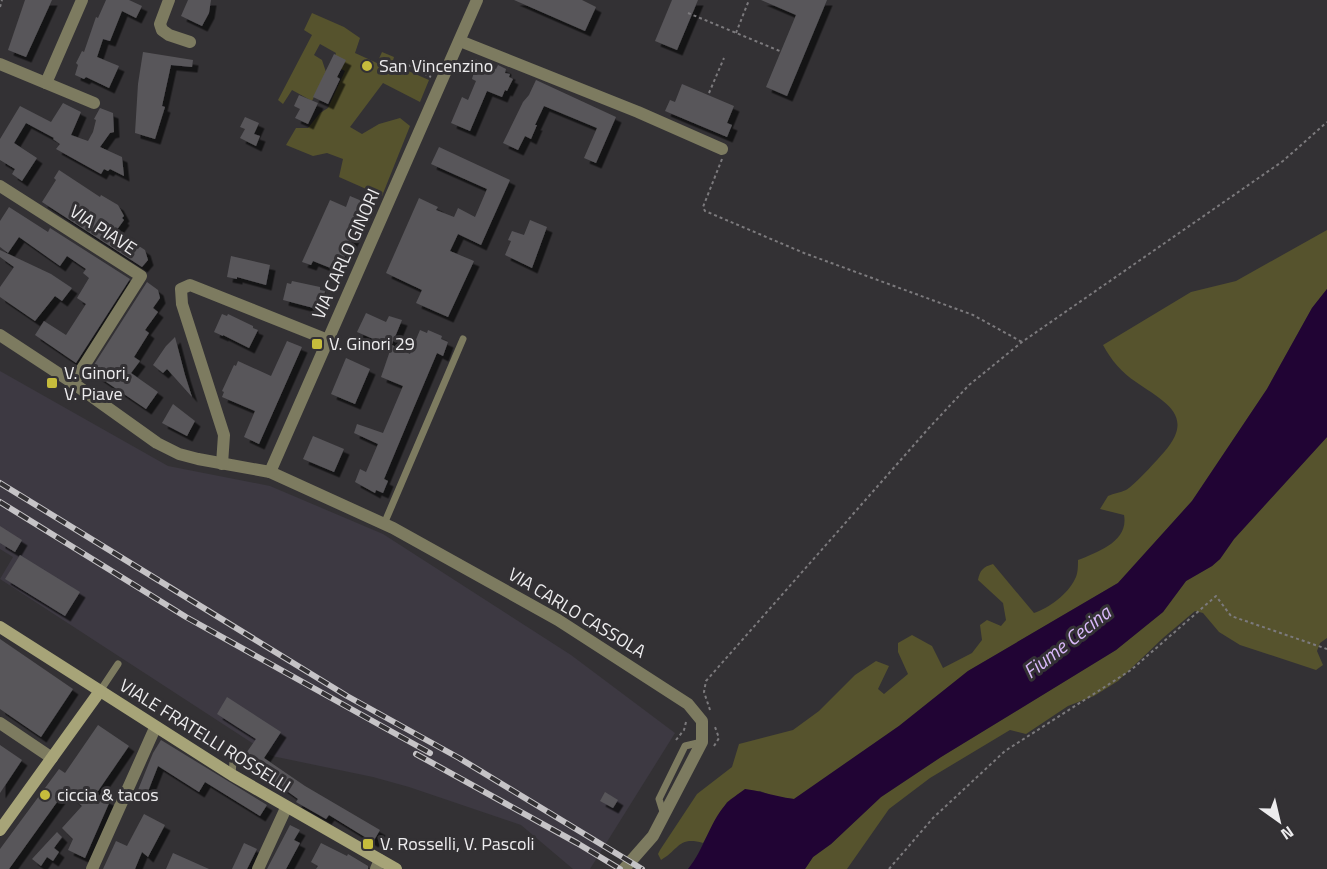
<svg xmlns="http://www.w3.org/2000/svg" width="1327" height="869" viewBox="0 0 1327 869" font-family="'Titillium Web',sans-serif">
  <defs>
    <filter id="shadow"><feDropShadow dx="5.5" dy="5.5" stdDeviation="0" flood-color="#0009"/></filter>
  </defs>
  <rect width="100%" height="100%" fill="#333134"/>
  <path fill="#3d3942" d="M0,371l168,95 102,20 113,48 188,121 104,78 -85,136h-17l-52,-44 -112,-38 -36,-10 -101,-21 -272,-177 13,-22 -13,-8z"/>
  <g fill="#56532d">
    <path d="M312,13l32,14 16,11 -5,15 22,10 5,-11 12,5 -2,7 37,16 -9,22 -37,-19 -33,44 12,7 17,-10 21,-6 10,8 -28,70 -43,-19 4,-18 -16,-6 -14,3 -27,-11 10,-17h12l12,-15 8,-5 17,-37 -13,-7 4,-11 -16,-9 -6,11 8,5 4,12 -14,29 -20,-11 -9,14 -5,-4 34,-65 -8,-5z"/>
    <path d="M1327,230v59l-15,19 -45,81 -75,112 -74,82 -150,88 -69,55 -105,73 -19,-2 -15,-6 -33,11 -24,41c-25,-7 -24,7 -42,17l-3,-6 2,-4 37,-56 35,-27 7,-23 54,-14 26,-19 36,-36 21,-14 13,5 -11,23 6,5 24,-20 -10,-22v-9l14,-8 20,11 11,22 29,-15 10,-13 -2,-15 7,-5 14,6 5,-6 -3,-17 -25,-23c2,-10 5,-13 15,-16l41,49c15,-5 34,-19 41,-34 3,-5 3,-13 3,-19 20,-8 51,-19 46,-45l-24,-6 8,-13c6,-3 12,-3 18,-6 8,-4 32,-31 39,-39 31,-36 -2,-50 -29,-69 -14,-9 -25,-22 -33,-37l88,-53 45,-11z"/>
    <path d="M1327,437v201l-7,5 -3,8 6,14 -7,5 -76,-25 -21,-13 -16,-19 -8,-2 -32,27 -45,43 -24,15 -26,10 -42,28 -16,-4 -80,48 -41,31 -42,60h-42l8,-12 18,-13 50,-47 60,-40 175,-107 47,-38 23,-31 26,-15 8,-7 14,-20z"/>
  </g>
  <path fill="#210434" d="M1327,289v148l-93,102 -14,20 -8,7 -26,15 -23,31 -47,38 -175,107 -60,40 -50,47 -18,13 -8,12h-117c16,-19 21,-46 38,-65 5,-6 13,-10 19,-15 17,2 32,8 49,10l105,-73 69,-55 150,-88 74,-82 75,-112 45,-81z"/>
  <g fill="#58565a" filter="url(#shadow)">
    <path d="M25,0h27l-26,57 -18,-7z"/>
    <path d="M106,0h23l13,6 -6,12 -14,-7 -12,30 -7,-2 -6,18 22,9 -10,22 -23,-11 -2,2 -9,-4 3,-10 -2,-2 6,-12 2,1 12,-35 2,1z"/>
    <path d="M188,0h23l-2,13 -7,13 -21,-10z"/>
    <path d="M514,0h68l14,7 -11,24z"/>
    <path d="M672,0h26l-21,50 -22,-9z"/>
    <path d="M761,0h66l-40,96 -21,-9 30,-72z"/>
    <path d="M143,52l50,8 -1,7 -21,-2 -9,41 3,1 -10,32 -20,-6 3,-49z"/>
    <path d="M334,54l12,6 -9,17 3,2 -12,25 -15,-7z"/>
    <path d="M475,59l21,10 2,-4 8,4 -1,4 5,1 -1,3 4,2 -6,12 -2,-1 -3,7 -15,-6 -17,40 -19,-8 11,-26 6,3 8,-19 -4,-2 2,-7 -5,-1z"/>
    <path d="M536,80l80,37 -20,46 -12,-5 13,-30 -53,-22 -9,19h2l-6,14 -6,-3 -7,14 -15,-7 20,-41 6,-7z"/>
    <path d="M682,84l52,22 -7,17 5,2 -5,12 -62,-26 5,-11 5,2z"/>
    <path d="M299,95l19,8 -10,21 -13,-6 5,-9 -6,-3z"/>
    <path d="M63,103l18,9 -10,23 17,6 5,-9 3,-12 -2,-1 6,-11 13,5 1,19 -4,1 -10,14 22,10 2,19 -14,-7 -2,2 -4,-2 -3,5 -45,-25 4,-5 -7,-5 1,-1 -28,-15 -12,20 23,15 -15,23 -10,-7 3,-5 -15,-9v-21l20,-33 31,16z"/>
    <path d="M245,117l14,6 -5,11 6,2 -4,10 -16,-8 5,-9 -5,-2z"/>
    <path d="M439,147l71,33 -29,65 -23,-11 -8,17 24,10 -26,56 -32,-14 6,-13 -36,-17 33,-75 19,9 -2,3 18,7 4,-9 17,9 12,-28 -56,-25z"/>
    <path d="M59,170l41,27 1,-2 17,10 6,11 -2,2 2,2 -8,11 29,19 3,10 -6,7 -100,-65 14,-22 -2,-2z"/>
    <path d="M350,196l19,8 -31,67 -25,-10 -2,4 -9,-3 28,-62 16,7z"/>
    <path d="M9,207l39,25 2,-4 80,51 -54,84 -41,-28 9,-14 22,14 20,-31 -9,-6 12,-20 -6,-5 3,-4 -19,-13 -7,10 -41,-29 -11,16 -8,-6v-26z"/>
    <path d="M530,220l17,7 -15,41 -27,-13 6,-14 -3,-1 4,-9 12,4z"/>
    <path d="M0,250l51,24 21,14 -10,13 -7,-5 -20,25 -35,-24v-10l14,-20 -14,-10z"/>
    <path d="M231,256l39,9 -4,20 -29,-8v2l-10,-2z"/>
    <path d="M292,281l28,6v3l5,1 -4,19 -38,-10 4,-17 4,1z"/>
    <path d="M147,282l11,8 2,8 -7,10 5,4 -13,18 4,3 -15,24 6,4 -9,12 27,19 -12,17 -56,-38z"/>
    <path d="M366,313l20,9 3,-6 13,4 -12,29 -13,-6 1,-2 -21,-9z"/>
    <path d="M222,314l5,2 1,-2 25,12v2l5,2 -9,18 -26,-13v1l-9,-4z"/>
    <path d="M420,330l7,3 1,-3 14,6 -1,3 7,3 -5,14 -6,-3 -25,59 -28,67 4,2 -5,12 -7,-3 -1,3 -20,-11 5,-13 6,3 12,-28 -24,-11 3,-9 26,9 20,-47 -22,-9 11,-32 18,9z"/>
    <path d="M175,337l10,38 7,22 -25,-28 -4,4 -10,-8 13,-19z"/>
    <path d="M287,341l15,6 -43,97 -15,-7 11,-26 -33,-14 2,-5 -2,-1 12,-26 2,1 2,-5 33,15z"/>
    <path d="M346,358l24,11 -15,35 -24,-10z"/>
    <path d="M173,404l22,17 -8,15 -25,-13z"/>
    <path d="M313,436l31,13 -10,23 -31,-13z"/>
    <path d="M0,526l22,14 -7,12 -15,-9z"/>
    <path d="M20,555l60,37 -15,24 -60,-37z"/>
    <path d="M0,639l73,50 -32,48 -41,-28z"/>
    <path d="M227,697l54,35 -17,26 41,28 75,44 -7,12 -44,-27 -3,4 -30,-17 2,-3 -56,-40 14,-20 -39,-25z"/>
    <path d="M98,725l31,21 -33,48 14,7 -25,57 -17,-8 5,-11 -11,-11 20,-22 -17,-15 -56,78h-9v-20l59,-80 6,4z"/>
    <path d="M161,740l106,65 -7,11 -55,-34 -6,10 -41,-26 -11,28 -9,-4 15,-37z"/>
    <path d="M0,745l22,15 -22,33z"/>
    <path d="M605,792l13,8 -5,8 -13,-7z"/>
    <path d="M144,814l21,11 -17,32 -6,-5 -7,17h-32l13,-28 11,5z"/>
    <path d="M290,825l10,5 -6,10 6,3 -14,26h-19z"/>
    <path d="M57,832l5,5 -8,11 5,4 -6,9 -6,-4 -6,9 -9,-7z"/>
    <path d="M244,843l13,6 -10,20h-15z"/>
    <path d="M321,843l26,13 1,-2 20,12v3h-52l2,-3 -7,-4z"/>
    <path d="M173,853l36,16h-43z"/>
  </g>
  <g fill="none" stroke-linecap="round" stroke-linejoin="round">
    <g stroke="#7c7a7d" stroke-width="2" stroke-dasharray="3 3" stroke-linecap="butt">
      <path d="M0,7l2,-7"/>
      <path d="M688,13l94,39"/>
      <path d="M736,33l13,-33"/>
      <path d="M408,65l23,12"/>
      <path d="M709,93l15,-35"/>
      <path d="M722,159l-19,48 2,4 99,42 169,62 49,27"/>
      <path d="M710,710l-6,-18 2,-11 222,-252 41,-44 53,-43 261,-181 44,-39"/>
      <path d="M676,740l8,-10 2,-8"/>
      <path d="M714,746l5,-8 -4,-11"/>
      <path d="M889,869l44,-51 72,-67 126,-81 85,-74 15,20 96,33"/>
    </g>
    <g stroke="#7d7b60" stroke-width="7">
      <path d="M384,524l79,-185"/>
      <path d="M100,691l18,-27"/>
      <path d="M232,775l2,-27"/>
      <path d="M664,815l-5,-16 26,-53 17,-4"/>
    </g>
    <g stroke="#7d7b60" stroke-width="12">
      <path d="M169,0l-9,24 2,6 7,5 21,7"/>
      <path d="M460,41l178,71 84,37"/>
      <path d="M0,64l94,39"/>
      <path d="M46,83l36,-83"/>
      <path d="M0,186l141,90 -68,107"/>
      <path d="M0,335l73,48 84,60 22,11 19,5 72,13 123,56 165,92 130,84 14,17v21l-49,94 -29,33"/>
      <path d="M222,464l2,-29 -42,-131 -1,-15 9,-4 138,55"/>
      <path d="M270,472l207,-472"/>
      <path d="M0,723l52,35"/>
      <path d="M92,869l63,-141"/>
      <path d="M258,869l28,-61"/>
      <path d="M376,869l4,-9"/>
    </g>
    <g stroke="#a7a478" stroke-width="12">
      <path d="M0,627l232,148 164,94"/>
      <path d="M0,830l100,-139"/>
    </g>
    <g stroke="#c5c3c6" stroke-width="6">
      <g id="rail">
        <path d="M0,483l347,213 112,62 183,111"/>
        <path d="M0,502l186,115 244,136"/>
        <path d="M416,754l161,89 43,26"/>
      </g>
    </g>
    <use href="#rail" stroke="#333134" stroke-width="4" stroke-dasharray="11" stroke-linecap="butt"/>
  </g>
  <g fill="#c6bc3c" stroke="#333134" stroke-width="2">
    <circle cx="367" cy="66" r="6"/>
    <rect x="311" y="338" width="12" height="12" rx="3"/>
    <rect x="46" y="377" width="12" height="12" rx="3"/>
    <circle cx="45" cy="795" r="6"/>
    <rect x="362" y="838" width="12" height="12" rx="3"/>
  </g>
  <g text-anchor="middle" stroke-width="6" stroke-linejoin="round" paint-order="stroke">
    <g font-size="18" fill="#edecee" stroke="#333134" text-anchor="start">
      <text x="379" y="72">San Vincenzino</text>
      <text x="329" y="350">V. Ginori 29</text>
      <text x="64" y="379">V. Ginori,<tspan x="64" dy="21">V. Piave</tspan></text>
      <text x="57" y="801">ciccia &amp; tacos</text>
      <text x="380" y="850">V. Rosselli, V. Pascoli</text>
    </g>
    <g font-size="18" fill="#edecee" stroke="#333134">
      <text transform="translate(103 230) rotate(33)" y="6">VIA PIAVE</text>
      <text transform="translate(346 254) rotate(-66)" y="6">VIA CARLO GINORI</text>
      <text transform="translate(577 613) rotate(31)" y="6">VIA CARLO CASSOLA</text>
      <text transform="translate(205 736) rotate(32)" y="6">VIALE FRATELLI ROSSELLI</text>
    </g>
    <g font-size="20" font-style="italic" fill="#d9b8f9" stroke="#333134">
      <text transform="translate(1067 642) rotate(-38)" y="7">Fiume Cecina</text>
    </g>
  </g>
  <g transform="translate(1279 821) rotate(146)" stroke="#333134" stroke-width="4.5" paint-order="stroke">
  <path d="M0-4.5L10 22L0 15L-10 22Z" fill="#edecee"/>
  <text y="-9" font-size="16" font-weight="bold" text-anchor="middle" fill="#edecee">N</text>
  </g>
</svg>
